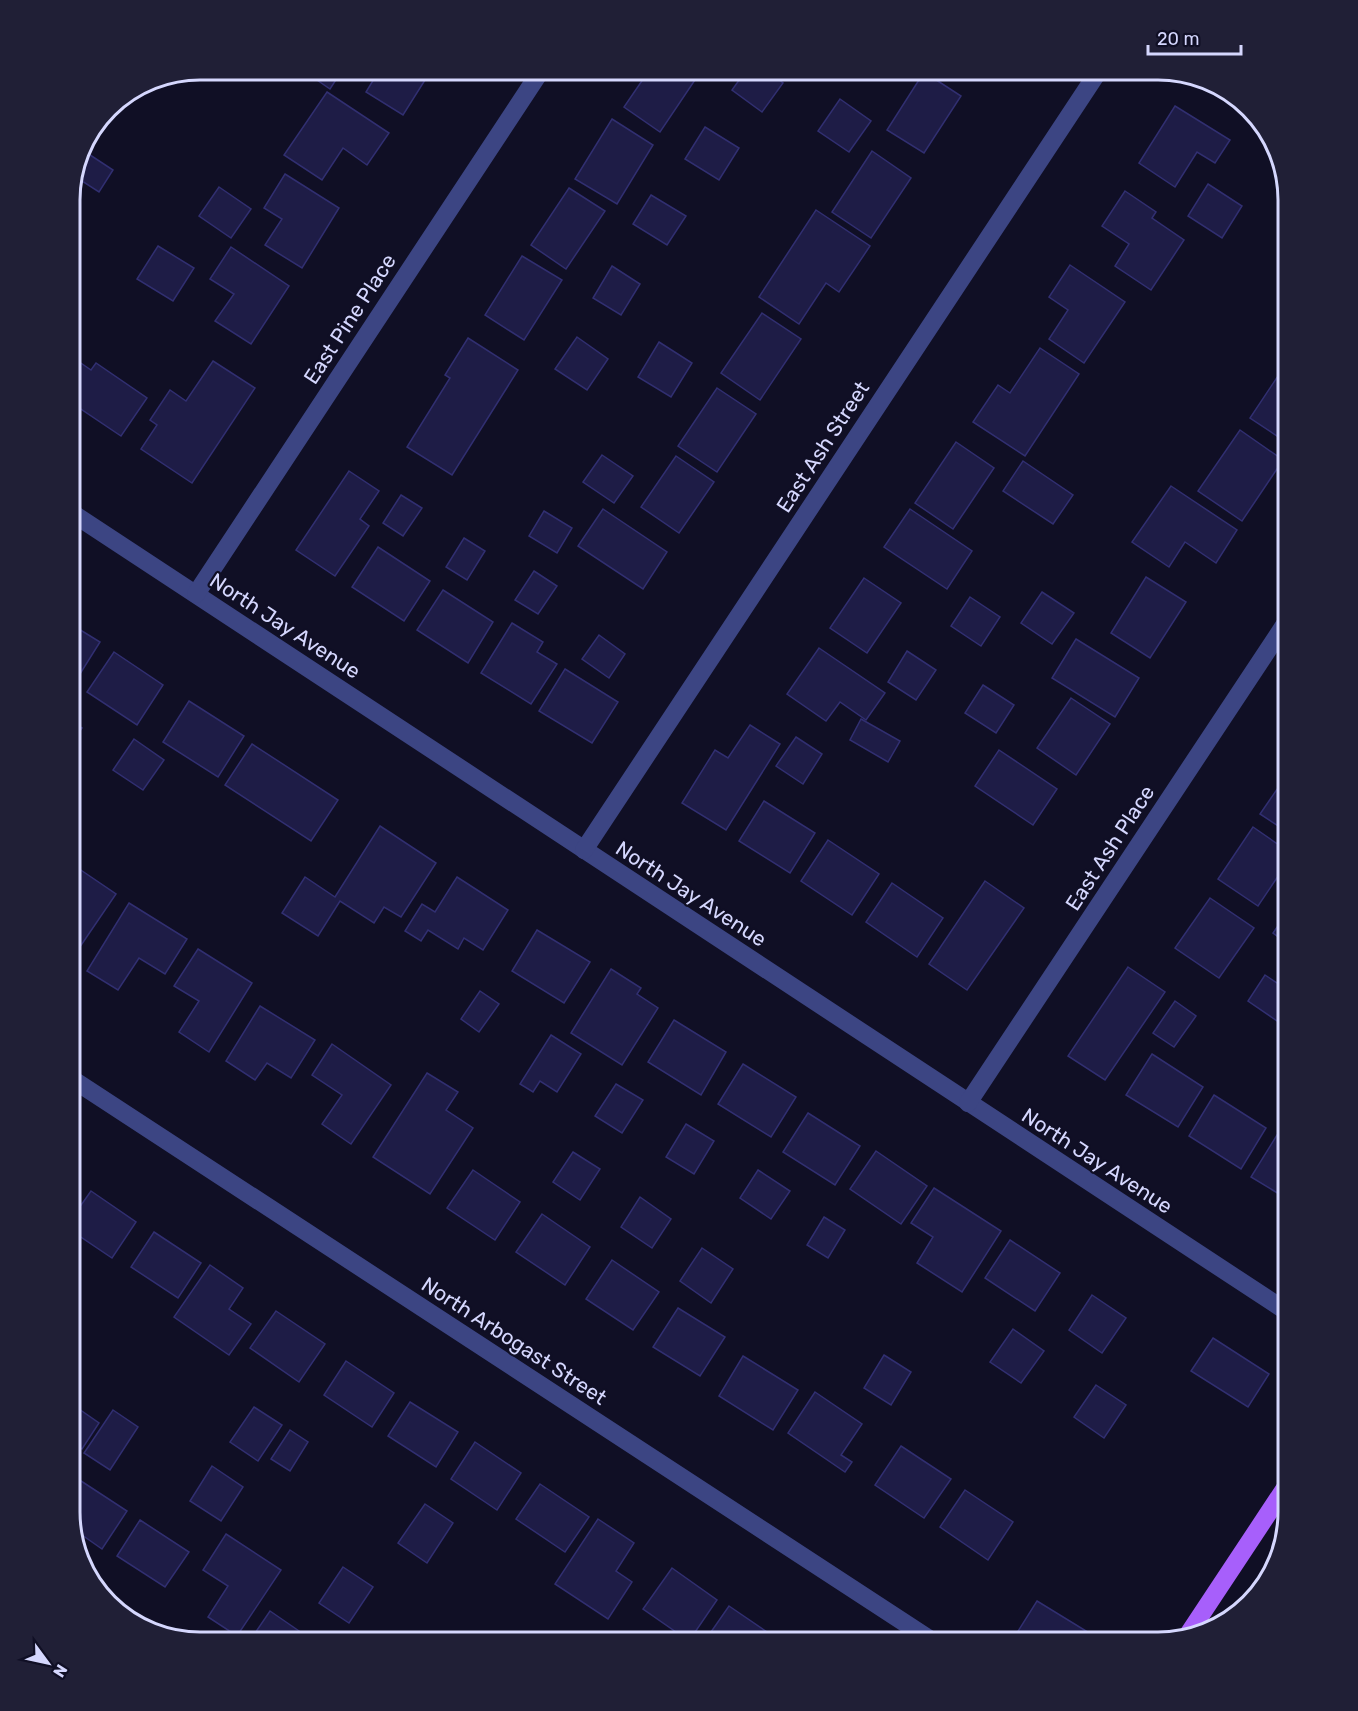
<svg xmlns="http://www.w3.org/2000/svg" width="1358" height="1711" viewBox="0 0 1358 1711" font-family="Rubik,sans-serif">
  <rect width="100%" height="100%" fill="#100f25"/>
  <g fill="#1e1c46" stroke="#312f71" stroke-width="1.5">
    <path d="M212,69l-5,8 -11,-7 3,-1z"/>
    <path d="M310,69h33l-13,20 -23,-16z"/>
    <path d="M380,69h52l-29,46 -37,-23z"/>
    <path d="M650,69h30l15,11 -35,52 -36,-25z"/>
    <path d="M747,69h18l18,14 -21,29 -30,-22z"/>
    <path d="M924,72l37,24 -37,57 -37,-23z"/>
    <path d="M327,92l62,41 -22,32 -24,-17 -21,32 -38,-25z"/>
    <path d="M840,99l31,22 -22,31 -31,-21z"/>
    <path d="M1175,106l55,34 -15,23 -18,-11 -22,35 -36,-24z"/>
    <path d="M612,119l41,26 -36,59 -42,-25z"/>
    <path d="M705,127l34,21 -20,32 -34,-21z"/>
    <path d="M81,149l32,21 -14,22 -20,-13 -10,15z"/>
    <path d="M872,151l39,27 -40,60 -39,-26z"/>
    <path d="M285,174l54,34 -37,60 -37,-23 17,-26 -18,-11z"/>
    <path d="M1208,184l34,22 -20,32 -34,-22z"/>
    <path d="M219,187l32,22 -20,29 -32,-22z"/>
    <path d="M569,188l36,23 -39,58 -35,-24z"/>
    <path d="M1125,191l31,21 -4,6 32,22 -33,50 -36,-24 14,-22 -27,-18z"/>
    <path d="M651,195l35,21 -19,29 -34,-21z"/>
    <path d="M816,210l54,36 -31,46 -13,-9 -27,41 -40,-27z"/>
    <path d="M158,246l36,22 -21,33 -36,-22z"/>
    <path d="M231,247l58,39 -38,58 -36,-23 19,-27 -24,-15z"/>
    <path d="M522,256l40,24 -38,60 -39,-25z"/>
    <path d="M1070,265l55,37 -41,61 -35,-24 19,-29 -19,-13z"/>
    <path d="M612,266l28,18 -19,31 -28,-17z"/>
    <path d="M762,313l39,26 -41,61 -39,-27z"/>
    <path d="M577,337l31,22 -21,31 -32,-21z"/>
    <path d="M468,338l50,32 -66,105 -45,-28 43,-69 -5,-3z"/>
    <path d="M659,342l33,21 -21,34 -33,-20z"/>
    <path d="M1040,348l39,26 -54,82 -52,-34 25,-37 12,8z"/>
    <path d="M75,359l16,11 5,-7 51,35 -26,38 -52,-35v-33z"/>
    <path d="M213,361l42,27 -63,95 -51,-34 16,-24 -7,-5 20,-30 16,11z"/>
    <path d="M1284,367l5,3v74l-39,-26z"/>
    <path d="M717,388l39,26 -39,58 -39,-26z"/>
    <path d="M1240,430l43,30 -41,61 -44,-30z"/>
    <path d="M956,442l38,26 -41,61 -38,-26z"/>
    <path d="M602,455l31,21 -19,27 -31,-21z"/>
    <path d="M676,456l38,26 -35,51 -38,-26z"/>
    <path d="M1023,461l50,34 -20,29 -50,-33z"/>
    <path d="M349,471l30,20 -19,28 9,7 -34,50 -39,-26z"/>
    <path d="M1171,486l66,44 -21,33 -31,-21 -16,25 -37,-25z"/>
    <path d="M401,495l21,13 -19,28 -20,-13z"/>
    <path d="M603,509l64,43 -24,37 -65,-43z"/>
    <path d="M910,509l62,42 -25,38 -63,-42z"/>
    <path d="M544,511l28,17 -15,25 -28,-17z"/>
    <path d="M464,538l21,13 -18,29 -21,-13z"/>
    <path d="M378,547l52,34 -26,40 -52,-34z"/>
    <path d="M534,571l23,15 -19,28 -23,-14z"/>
    <path d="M1146,577l40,25 -36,56 -39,-25z"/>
    <path d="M864,578l37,25 -34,50 -37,-25z"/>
    <path d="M443,590l50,32 -25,41 -51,-33z"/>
    <path d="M1042,592l32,21 -22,31 -31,-21z"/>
    <path d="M970,597l30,20 -19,29 -30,-20z"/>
    <path d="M69,623l31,19 -25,40 -6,-4z"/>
    <path d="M512,623l31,19 -6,10 20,12 -26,40 -50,-31z"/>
    <path d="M599,635l26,19 -16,24 -27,-19z"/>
    <path d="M1076,639l63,39 -24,39 -63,-39z"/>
    <path d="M819,648l66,45 -19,27 -26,-18 -14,19 -39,-27z"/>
    <path d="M907,651l29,19 -20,30 -28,-18z"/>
    <path d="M114,652l49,33 -26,40 -50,-33z"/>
    <path d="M565,669l53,33 -26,41 -53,-32z"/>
    <path d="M983,685l31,20 -18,28 -31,-20z"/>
    <path d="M1071,698l39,26 -34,51 -39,-27z"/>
    <path d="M189,701l55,35 -26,41 -55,-35z"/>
    <path d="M861,719l39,22 -12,21 -38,-22z"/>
    <path d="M69,720l13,8 -13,19z"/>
    <path d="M750,725l30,19 -54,86 -44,-27 33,-53 13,8z"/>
    <path d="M796,737l26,17 -19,30 -27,-18z"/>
    <path d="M134,739l30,21 -21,30 -30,-20z"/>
    <path d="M252,744l86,56 -27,41 -86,-56z"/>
    <path d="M999,750l58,39 -24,36 -58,-39z"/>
    <path d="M1289,772v61l-29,-19z"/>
    <path d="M764,801l51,32 -25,40 -51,-32z"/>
    <path d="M380,826l56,37 -35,54 -17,-10 -10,16 -34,-22 -22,35 -36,-23 23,-36 30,20z"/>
    <path d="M1253,827l36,25v8l-31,46 -40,-27z"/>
    <path d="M828,840l51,34 -27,41 -51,-34z"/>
    <path d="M69,862l47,32 -45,66 -2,-1z"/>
    <path d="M457,877l51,33 -25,40 -19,-12 -6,11 -30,-19 -7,11 -16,-10 17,-27 13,8z"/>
    <path d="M985,881l39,27 -57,82 -38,-26z"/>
    <path d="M892,883l51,35 -26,39 -51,-35z"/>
    <path d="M1210,898l44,30 -35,50 -44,-30z"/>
    <path d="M129,903l58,36 -22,35 -26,-16 -21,32 -31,-19z"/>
    <path d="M1286,914l3,2v29l-16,-12z"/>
    <path d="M537,930l53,32 -26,41 -52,-32z"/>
    <path d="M198,949l54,34 -43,69 -30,-20 20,-31 -25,-15z"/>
    <path d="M1128,967l37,25 -60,88 -37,-24z"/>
    <path d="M611,969l30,19 -4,6 21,14 -36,57 -51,-32z"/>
    <path d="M1265,975l24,16v18l-9,14 -32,-22z"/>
    <path d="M480,991l19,13 -20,28 -18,-13z"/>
    <path d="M1175,1001l21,15 -22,31 -21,-14z"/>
    <path d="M260,1006l55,34 -24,38 -24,-15 -12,17 -29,-19z"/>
    <path d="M674,1020l52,32 -25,43 -53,-33z"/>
    <path d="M551,1035l30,19 -24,38 -17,-11 -7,11 -13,-8z"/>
    <path d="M332,1044l59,41 -40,59 -29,-20 20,-29 -30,-20z"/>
    <path d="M1152,1054l51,33 -25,40 -52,-32z"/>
    <path d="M743,1064l53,33 -25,40 -53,-33z"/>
    <path d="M427,1073l31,19 -12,18 27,18 -43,66 -57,-37z"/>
    <path d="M616,1084l27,16 -21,33 -27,-17z"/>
    <path d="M1214,1095l52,33 -25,41 -52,-33z"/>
    <path d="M808,1113l52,33 -25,39 -52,-33z"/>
    <path d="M686,1124l28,17 -20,33 -28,-17z"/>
    <path d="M1277,1135l12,8v57l-38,-23z"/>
    <path d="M876,1151l51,35 -26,38 -51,-35z"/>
    <path d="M573,1152l27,17 -20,31 -27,-18z"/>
    <path d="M473,1170l47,32 -25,38 -48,-32z"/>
    <path d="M758,1170l32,21 -19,28 -31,-21z"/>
    <path d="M934,1188l67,43 -39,61 -45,-29 16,-26 -22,-14z"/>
    <path d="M91,1191l45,31 -24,36 -43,-29v-7z"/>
    <path d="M640,1197l31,22 -19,29 -31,-21z"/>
    <path d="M542,1214l48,33 -25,38 -49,-33z"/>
    <path d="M824,1217l21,13 -17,28 -21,-13z"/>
    <path d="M154,1232l47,31 -23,35 -47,-31z"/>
    <path d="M1010,1240l50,33 -25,38 -50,-33z"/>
    <path d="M702,1248l31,21 -22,34 -31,-22z"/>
    <path d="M612,1260l47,32 -26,38 -47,-31z"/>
    <path d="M210,1265l33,23 -14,21 22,15 -22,31 -55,-38z"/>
    <path d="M1092,1295l34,23 -24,35 -33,-23z"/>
    <path d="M678,1308l47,29 -25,39 -47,-29z"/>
    <path d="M276,1311l49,33 -26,38 -49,-34z"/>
    <path d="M1013,1329l31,22 -23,32 -31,-21z"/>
    <path d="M1213,1338l56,36 -21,33 -57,-36z"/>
    <path d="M884,1355l27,17 -20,33 -27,-17z"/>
    <path d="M743,1356l55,34 -25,40 -54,-34z"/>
    <path d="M346,1361l48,32 -22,34 -48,-32z"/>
    <path d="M1096,1385l30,20 -22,33 -30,-21z"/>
    <path d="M815,1392l47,32 -21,31 11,7 -7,10 -57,-39z"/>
    <path d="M410,1402l48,30 -22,35 -48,-31z"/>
    <path d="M254,1407l28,18 -24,36 -28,-19z"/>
    <path d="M79,1409l20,14 -17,26 -13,-9v-17z"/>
    <path d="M113,1410l25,17 -28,43 -26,-17z"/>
    <path d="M290,1430l18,12 -18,29 -19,-12z"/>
    <path d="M475,1442l46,31 -24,37 -46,-31z"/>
    <path d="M901,1446l50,33 -27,39 -49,-33z"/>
    <path d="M212,1466l31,21 -22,34 -31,-20z"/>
    <path d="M78,1479l49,32 -25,38 -27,-19 -6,-18v-20z"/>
    <path d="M540,1484l49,33 -24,35 -49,-33z"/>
    <path d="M965,1490l48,32 -25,38 -48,-33z"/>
    <path d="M425,1504l28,19 -26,40 -29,-20z"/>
    <path d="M598,1519l36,24 -18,28 16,11 -24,37 -53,-35z"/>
    <path d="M140,1520l49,32 -24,35 -48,-31z"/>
    <path d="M226,1534l55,36 -44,66 -29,-19 20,-31 -25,-16z"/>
    <path d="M343,1567l30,20 -24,36 -30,-20z"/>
    <path d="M672,1568l45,32 -28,41 -46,-32z"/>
    <path d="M1037,1601l54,33 -5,8h-61l-10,-6z"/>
    <path d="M729,1606l38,26 -7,10h-56z"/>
    <path d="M270,1611l45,31h-66z"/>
  </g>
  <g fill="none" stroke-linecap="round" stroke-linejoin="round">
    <g stroke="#3c4583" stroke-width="18">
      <path d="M69,511l1220,802"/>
      <path d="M196,594l346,-525"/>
      <path d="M584,850l516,-781"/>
      <path d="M69,1077l865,565"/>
      <path d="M968,1103l321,-485"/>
    </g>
    <path stroke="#a75ffb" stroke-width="18" d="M1189,1633l100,-151"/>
  </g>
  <g text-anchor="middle" stroke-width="4.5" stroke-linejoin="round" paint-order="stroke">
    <g font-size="21" fill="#d5d7fe" stroke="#100f25">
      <text transform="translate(350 319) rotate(-57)" y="7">East Pine Place</text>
      <text transform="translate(823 447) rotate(-57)" y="7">East Ash Street</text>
      <text transform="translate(285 626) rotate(33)" y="7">North Jay Avenue</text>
      <text transform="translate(1110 848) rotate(-57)" y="7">East Ash Place</text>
      <text transform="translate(691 894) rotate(33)" y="7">North Jay Avenue</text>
      <text transform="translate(1097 1161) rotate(33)" y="7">North Jay Avenue</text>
      <text transform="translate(514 1341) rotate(33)" y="7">North Arbogast Street</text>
    </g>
  </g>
  <path d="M0 0H1358V1711H0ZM200 80H1158A120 120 0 0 1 1278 200V1512A120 120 0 0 1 1158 1632H200A120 120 0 0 1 80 1512V200A120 120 0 0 1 200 80Z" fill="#201f36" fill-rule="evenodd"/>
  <path fill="none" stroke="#d5d7fe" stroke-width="3" d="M200 80H1158A120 120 0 0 1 1278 200V1512A120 120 0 0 1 1158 1632H200A120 120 0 0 1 80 1512V200A120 120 0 0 1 200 80Z"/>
  <g transform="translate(48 1663) rotate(123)" stroke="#100f25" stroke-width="4.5" paint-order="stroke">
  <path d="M0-4.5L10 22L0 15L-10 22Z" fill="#d5d7fe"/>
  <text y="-9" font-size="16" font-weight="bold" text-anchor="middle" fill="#d5d7fe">N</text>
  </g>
  <path d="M1148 45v9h93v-9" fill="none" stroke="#d5d7fe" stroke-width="3"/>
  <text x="1157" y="45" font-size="18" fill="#d5d7fe" stroke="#100f25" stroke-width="4.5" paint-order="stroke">20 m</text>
</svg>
